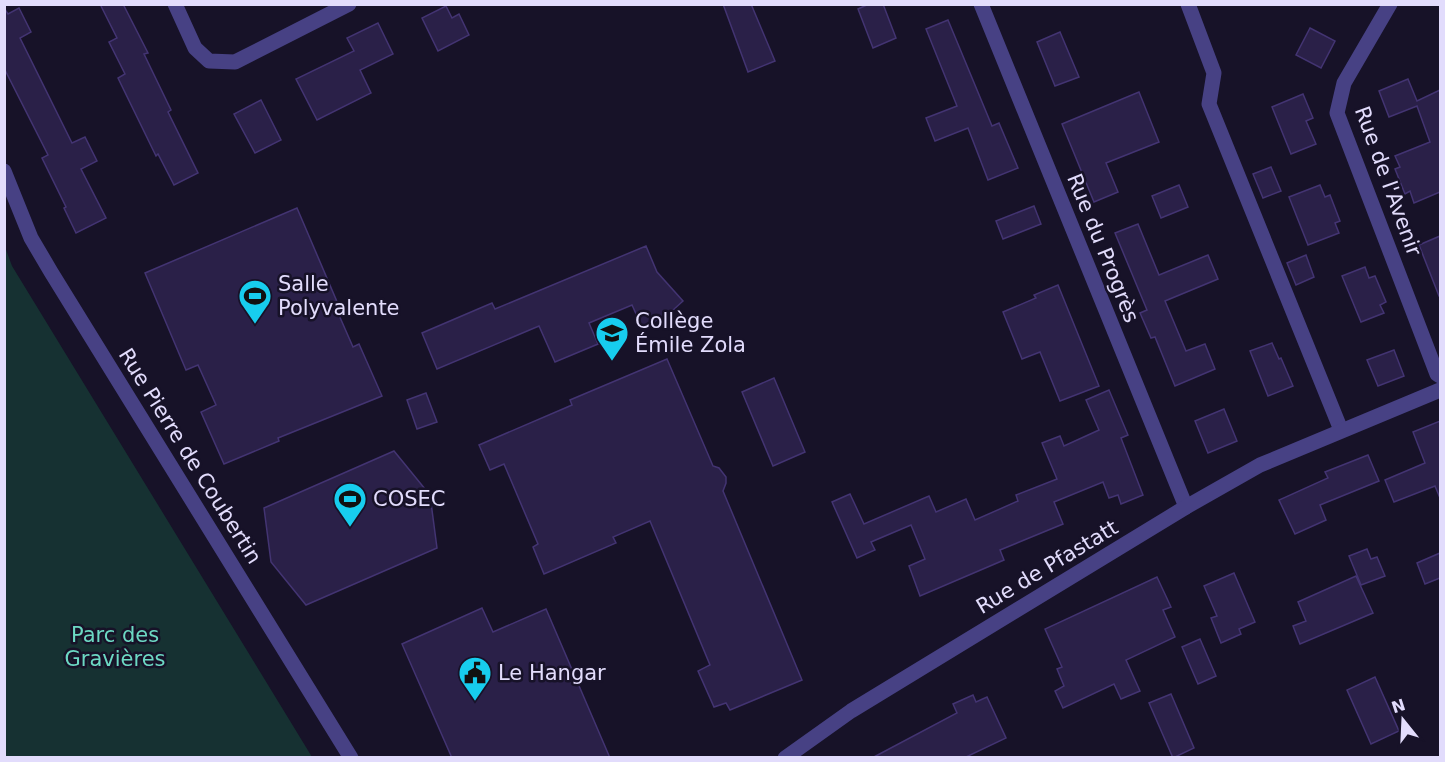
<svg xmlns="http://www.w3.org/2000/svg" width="1445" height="762" viewBox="0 0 1445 762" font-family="'DejaVu Sans',sans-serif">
  <rect width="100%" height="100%" fill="#171228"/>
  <path fill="#163132" d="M5,247l7,19 300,491h-307z"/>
  <g fill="#2a2048" stroke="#433472" stroke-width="1.5">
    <path d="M100,4h23l25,49 -4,1 27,56 -3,2 30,61 -24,12 -16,-31 -2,2 -38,-78 7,-4 -16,-32 8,-4z"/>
    <path d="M723,4h28l24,57 -27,11z"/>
    <path d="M869,4h14l13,34 -23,10 -15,-39z"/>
    <path d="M446,6l6,12 7,-4 10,21 -31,16 -16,-33z"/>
    <path d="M4,8l4,6 11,-6 12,24 -11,6 52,105 13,-6 12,24 -16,8 25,49 -30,15 -12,-25 2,-1 -24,-49 6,-3 -44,-87z"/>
    <path d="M948,20l44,106 7,-3 19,45 -30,12 -20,-52 -33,13 -9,-23 31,-12 -31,-77z"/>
    <path d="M378,23l15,31 -33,16 11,23 -54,27 -21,-41 58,-28 -7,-13z"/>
    <path d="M1310,28l25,13 -14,27 -25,-13z"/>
    <path d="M1060,32l19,45 -24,9 -18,-44z"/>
    <path d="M1408,79l9,22 23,-11v102l-26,11 -4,-12 -5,3 -10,-25 5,-2 -5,-11 35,-14 -13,-36 -28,11 -10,-26z"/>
    <path d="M1139,92l20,50 -53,21 12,29 -24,10 -32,-78z"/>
    <path d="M1303,94l10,24 -7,3 10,23 -25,10 -19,-47z"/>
    <path d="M261,100l20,40 -26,13 -21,-39z"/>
    <path d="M1271,167l10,24 -18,7 -10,-24z"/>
    <path d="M1179,185l9,22 -27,11 -9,-22z"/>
    <path d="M1320,185l5,12 5,-2 10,26 -5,2 4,10 -31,12 -19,-48z"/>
    <path d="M1034,206l7,18 -38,15 -7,-18z"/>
    <path d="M297,208l41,96 -3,2 18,41 6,-3 23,52 -104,42 1,3 -55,23 -23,-52 15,-7 -18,-40 -12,5 -41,-97z"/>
    <path d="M1138,224l21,51 49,-20 10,24 -53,22 21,50 19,-7 10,25 -40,17 -20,-49 -4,1 -11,-25 7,-3 -32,-77z"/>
    <path d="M1440,236v60h-1l-20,-51z"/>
    <path d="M646,246l11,26 26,29 -11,10 -17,10 -13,6 -10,-22 -43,18 9,21 -43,18 -16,-36 -102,43 -15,-36 70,-30 3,6z"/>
    <path d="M1306,255l8,22 -18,8 -9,-22z"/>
    <path d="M1365,267l4,11 6,-2 11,26 -6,3 4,8 -23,9 -19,-46z"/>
    <path d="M1058,285l41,101 -39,15 -20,-49 -18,7 -19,-47 33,-14 -2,-3z"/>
    <path d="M1272,343l7,16 2,-1 12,28 -25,10 -18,-45z"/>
    <path d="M1394,350l10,26 -26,10 -11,-26z"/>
    <path d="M667,359l46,107 6,2 7,9v6l-3,8 79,189 -72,30 -4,-7 -12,4 -16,-36 12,-6 -60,-144 -37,16 3,6 -72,31 -11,-27 5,-3 -34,-80 -14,6 -11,-25 93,-40 -2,-5z"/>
    <path d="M774,378l31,74 -32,14 -31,-74z"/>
    <path d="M1109,390l19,45 -7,3 22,57 -22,9 -3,-9 -9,3 -6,-16 -49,20 9,22 -63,26 4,10 -84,36 -11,-30 16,-7 -14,-34 -40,17 4,8 -18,8 -25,-56 18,-8 14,30 65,-28 7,16 30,-13 9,21 43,-19 -2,-6 41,-16 -15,-36 18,-7 4,10 35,-16 -13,-30z"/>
    <path d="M426,393l11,29 -20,7 -10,-29z"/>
    <path d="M1224,409l13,32 -29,12 -13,-32z"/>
    <path d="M1440,421v77l-5,-12 -41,16 -9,-22 40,-17 -12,-31z"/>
    <path d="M394,451l36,44 7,53 -131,57 -35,-43 -7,-54z"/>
    <path d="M1368,455l11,26 -59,24 6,15 -31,14 -16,-34 49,-22 -3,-6z"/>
    <path d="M1367,549l4,10 6,-2 8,19 -24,9 -12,-29z"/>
    <path d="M1440,553v25l-15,6 -8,-21z"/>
    <path d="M1234,573l21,49 -16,7 2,5 -20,9 -10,-25 6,-2 -13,-30z"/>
    <path d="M1356,576l17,37 -73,31 -7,-18 13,-5 -8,-19z"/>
    <path d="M1157,577l14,30 -8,3 12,27 -49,23 14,31 -19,8 -7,-15 -51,24 -8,-17 9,-5 -7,-17 5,-2 -17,-38z"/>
    <path d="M482,608l11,24 53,-23 64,149h-158l-50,-114z"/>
    <path d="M1200,639l16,37 -18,8 -16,-37z"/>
    <path d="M1375,677l24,54 -28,13 -24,-54z"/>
    <path d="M1171,694l23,54 -21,10 -24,-55z"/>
    <path d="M973,695l3,7 11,-5 19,41 -42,20h-92l85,-45 -4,-9z"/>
  </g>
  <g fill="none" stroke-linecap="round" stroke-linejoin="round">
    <g stroke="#474184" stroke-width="15">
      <path d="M175,4l20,44 14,13 26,1 114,-58"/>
      <path d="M981,4l205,503"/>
      <path d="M1188,4l26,69 -5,31 132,326"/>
      <path d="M1390,4l-46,79 -7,30 100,261 3,2"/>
      <path d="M4,171l27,67 20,34 300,486"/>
      <path d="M785,758l66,-47 335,-204 74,-42 180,-75"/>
    </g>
  </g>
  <defs>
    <g id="stadium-pin" transform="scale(1.725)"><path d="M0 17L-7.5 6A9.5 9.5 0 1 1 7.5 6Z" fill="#17cdee" stroke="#171228"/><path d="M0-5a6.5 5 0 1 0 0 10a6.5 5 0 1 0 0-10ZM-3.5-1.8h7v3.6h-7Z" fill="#111"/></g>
    <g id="school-pin" transform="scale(1.725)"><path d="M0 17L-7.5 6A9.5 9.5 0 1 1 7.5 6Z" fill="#17cdee" stroke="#171228"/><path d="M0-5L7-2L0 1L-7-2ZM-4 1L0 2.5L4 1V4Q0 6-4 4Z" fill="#111"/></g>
    <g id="civic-pin" transform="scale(1.725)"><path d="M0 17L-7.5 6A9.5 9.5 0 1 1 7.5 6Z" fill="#17cdee" stroke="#171228"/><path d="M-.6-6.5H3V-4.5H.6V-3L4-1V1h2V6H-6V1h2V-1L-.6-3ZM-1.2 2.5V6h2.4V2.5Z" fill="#111"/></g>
  </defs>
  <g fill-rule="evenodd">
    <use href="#stadium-pin" x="255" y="296"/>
    <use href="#school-pin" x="612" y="333"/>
    <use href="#stadium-pin" x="350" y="499"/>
    <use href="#civic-pin" x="475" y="673"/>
  </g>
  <g text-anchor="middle" stroke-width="5" stroke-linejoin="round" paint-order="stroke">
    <g font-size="21" fill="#e2dcfc" stroke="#171228">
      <text transform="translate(1388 181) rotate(70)" y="7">Rue de l'Avenir</text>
      <text transform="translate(1103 248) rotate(68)" y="7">Rue du Progrès</text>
      <text transform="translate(190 456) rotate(58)" y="7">Rue Pierre de Coubertin</text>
      <text transform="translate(1047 567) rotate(-31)" y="7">Rue de Pfastatt</text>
    </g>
    <g font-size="21" fill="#e2dcfc" stroke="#171228" text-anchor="start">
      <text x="278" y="291">Salle<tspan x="278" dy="24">Polyvalente</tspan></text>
      <text x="635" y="328">Collège<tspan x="635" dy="24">Émile Zola</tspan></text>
      <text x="373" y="506">COSEC</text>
      <text x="498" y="680">Le Hangar</text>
    </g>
    <g font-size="21" fill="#6cd8c3" stroke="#171228">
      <text x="115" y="642">Parc des<tspan x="115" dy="24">Gravières</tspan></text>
    </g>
  </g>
  <rect width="1445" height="762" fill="none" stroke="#e2dcfc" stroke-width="12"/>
  <g transform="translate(1403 720) rotate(342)" stroke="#171228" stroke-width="4.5" paint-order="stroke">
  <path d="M0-4.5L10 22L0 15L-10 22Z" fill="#e2dcfc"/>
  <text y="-9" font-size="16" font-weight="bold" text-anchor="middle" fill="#e2dcfc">N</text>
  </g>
</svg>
